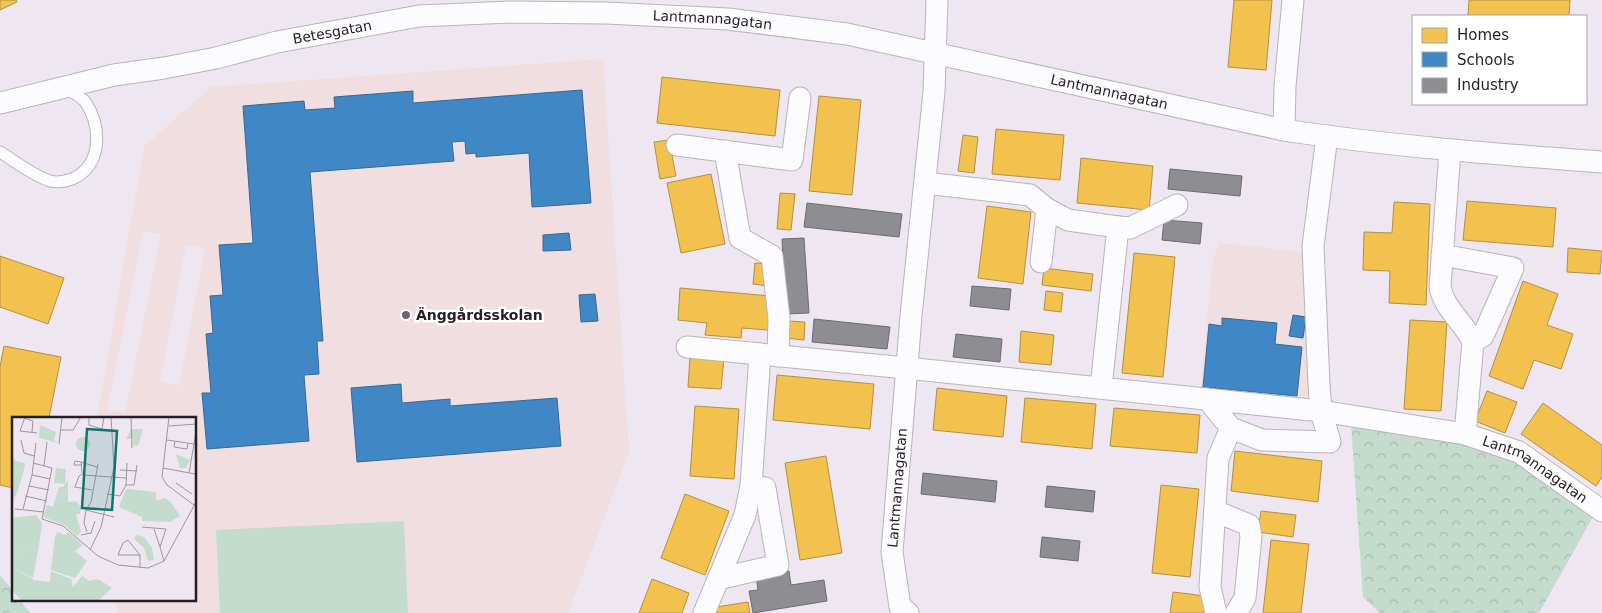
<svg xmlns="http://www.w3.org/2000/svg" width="1602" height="613" viewBox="0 0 1602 613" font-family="'DejaVu Sans',sans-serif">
  <defs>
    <pattern id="forest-crowns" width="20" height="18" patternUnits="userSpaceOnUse" patternTransform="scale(1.25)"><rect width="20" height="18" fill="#c3dcce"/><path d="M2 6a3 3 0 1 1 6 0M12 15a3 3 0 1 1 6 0" fill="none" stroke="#a7bcb1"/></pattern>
  </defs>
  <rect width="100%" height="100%" fill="#eee6f0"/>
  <g fill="#f0dee0" fill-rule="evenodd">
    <path d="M603,59l26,393 -61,161h-160l-4,-92 -188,10 4,82h-102l-3,-14h80v-181h-98l47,-271 67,-60zM143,231l18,3 -36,180 -18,-4zM186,245l19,4 -26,137 -19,-4z"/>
    <path d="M1220,243l85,9 9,76 -6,77 -108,-12 13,-134z"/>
  </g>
  <g fill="url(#forest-crowns)">
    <path d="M1350,409l132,24 112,82 -55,98h-159l-17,-16z"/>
    <path d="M0,575l14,17v7h5l11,14h-30z"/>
  </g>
  <path fill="#c3dcce" d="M404,521l4,92h-188l-4,-83z"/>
  <g fill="#f2c14e" stroke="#b49042">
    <path d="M0,0h16l1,2 -17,8z"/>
    <path d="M1234,0h38l-6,70 -38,-3z"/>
    <path d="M1469,0h101l-1,16h-101z"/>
    <path d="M662,77l118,13 -5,46 -118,-13z"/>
    <path d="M819,96l42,4 -9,95 -43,-4z"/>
    <path d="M996,129l68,6 -4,45 -68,-6z"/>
    <path d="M963,135l15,2 -4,36 -16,-2z"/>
    <path d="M669,140l7,36 -16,3 -6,-37z"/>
    <path d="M1081,158l72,8 -4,44 -72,-7z"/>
    <path d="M711,174l14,70 -44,9 -14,-70z"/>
    <path d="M780,193l15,1 -4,36 -14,-1z"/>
    <path d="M1467,201l89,7 -3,39 -90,-7z"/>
    <path d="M1394,202l36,2 -4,101 -37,-2 1,-32 -27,-1 1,-38 28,1z"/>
    <path d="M987,206l44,6 -8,72 -45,-6z"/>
    <path d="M1568,248l34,3 -2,23 -33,-2z"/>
    <path d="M1134,253l41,4 -12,120 -41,-4z"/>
    <path d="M0,256l64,22 -16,46 -48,-17z"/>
    <path d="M755,263l13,1 -1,22 -14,-2z"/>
    <path d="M1044,268l49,6 -2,17 -49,-6z"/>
    <path d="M1523,281l35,13 -11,31 26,9 -12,35 -27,-9 -11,29 -34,-13z"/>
    <path d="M680,288l91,8 -3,34 -26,-2 -1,10 -36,-3 2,-12 -29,-3z"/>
    <path d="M1046,291l17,2 -2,19 -17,-2z"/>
    <path d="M1410,320l37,2 -6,89 -37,-2z"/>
    <path d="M788,321l17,1 -1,18 -18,-2z"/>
    <path d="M1021,331l33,4 -3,30 -32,-3z"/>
    <path d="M4,346l57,11 -12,61h-35v70l-14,-3v-118z"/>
    <path d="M690,356l34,2 -3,31 -33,-2z"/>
    <path d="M777,375l97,9 -4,45 -97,-9z"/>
    <path d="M937,388l70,8 -4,41 -70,-7z"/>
    <path d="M1487,391l30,11 -12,31 -30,-12z"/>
    <path d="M1025,398l71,6 -4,45 -71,-7z"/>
    <path d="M1543,403l59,42v32l-6,9 -75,-52z"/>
    <path d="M695,406l44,3 -5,70 -44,-3z"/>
    <path d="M1114,408l86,7 -3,38 -87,-7z"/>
    <path d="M1235,451l87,10 -4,41 -87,-11z"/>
    <path d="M826,456l16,97 -42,7 -15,-97z"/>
    <path d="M1161,485l38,4 -9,88 -38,-4z"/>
    <path d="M685,494l44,17 -24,64 -44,-17z"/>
    <path d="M1261,511l35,4 -3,22 -35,-5z"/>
    <path d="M1271,540l38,4 -8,69h-38z"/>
    <path d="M652,579l37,14 -7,20h-43z"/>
    <path d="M1173,592l33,4 -1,17h-35z"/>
    <path d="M748,602l2,11h-33l-1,-6z"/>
  </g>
  <g fill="#3f88c5" stroke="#376895">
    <path d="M582,90l9,113 -59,4 -3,-54 -53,4v-4l-10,1 -1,-13 -13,1 2,19 -144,11 13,169h-6l2,33 -15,1 5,66 -102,8 -5,-56h9l-5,-59 7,-1 -3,-37 13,-1 -4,-50 34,-2 -10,-137 61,-5 1,9 30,-2 -1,-11 79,-6v12z"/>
    <path d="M569,233l2,17 -28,1v-16z"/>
    <path d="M595,294l3,27 -17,1 -2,-27z"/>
    <path d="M1293,315l13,2 -3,21 -14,-2z"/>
    <path d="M1222,318l55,5 -2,21 27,3 -5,49 -94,-9 6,-63 13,2z"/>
    <path d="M401,384l1,19 48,-4v7l107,-8 4,48 -204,16 -6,-74z"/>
  </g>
  <g fill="#8d8d92" stroke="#6e6c71">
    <path d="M1170,169l72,7 -2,20 -72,-7z"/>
    <path d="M807,203l95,11 -3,23 -95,-10z"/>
    <path d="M1164,220l38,3 -2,21 -38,-4z"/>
    <path d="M804,238l5,75 -23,1 -4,-75z"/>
    <path d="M972,286l39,3 -2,21 -39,-4z"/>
    <path d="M814,319l76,8 -3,22 -75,-7z"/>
    <path d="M956,334l46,5 -2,23 -47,-5z"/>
    <path d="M923,473l74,8 -2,21 -74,-8z"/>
    <path d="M1047,486l48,5 -2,21 -48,-5z"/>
    <path d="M1042,537l38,4 -2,20 -38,-4z"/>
    <path d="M789,571l2,14 33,-5 3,21 -74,12 -4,-22 9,-1 -2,-14z"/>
  </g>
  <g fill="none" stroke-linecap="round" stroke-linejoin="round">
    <g stroke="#b9b3ba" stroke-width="13">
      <path id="lane" d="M0,152c16,10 32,23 50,29 7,2 16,0 22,-2 30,-13 30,-51 14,-76 -4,-6 -14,-11 -21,-15"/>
    </g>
    <g stroke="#b9b3ba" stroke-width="23">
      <g id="street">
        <path id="s1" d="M0,103l114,-28 50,-7 52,-10 61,-16 142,-26 93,-4 94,1 122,6 119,15 437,96c105,16 212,24 318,32"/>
        <path d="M1284,130l1,-44 8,-86"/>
        <path d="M677,145l115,15 8,-62"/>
        <path d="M1450,150l-10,137c4,22 24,35 33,55l-8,92"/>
        <path d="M725,151l15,87 32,18 7,62 -1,38"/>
        <path d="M925,183l105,12 17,14 21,11 50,7"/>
        <path d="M1442,255l71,13 -30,68 -10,6"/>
        <path d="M1041,262l6,-53"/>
        <path id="s2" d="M687,347l219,21 415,43 144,23 54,18 83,59"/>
        <path d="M1101,388l17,-161 12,1 47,-23"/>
        <path d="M1207,399l24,29 31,12 68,2 -9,-31 -2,-26 -6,-139 14,-110"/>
        <path d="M1215,511l34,14 2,11 -6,62 -9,15"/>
        <path d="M718,579l60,-14 -13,-77 -14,-2"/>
        <path d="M704,613l41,-98 6,-29 9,-132"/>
        <path id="s3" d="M908,613l-8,-6 -8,-55 19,-236 23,-224 3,-92"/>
        <path d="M1216,613l-6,-26 8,-129 13,-30"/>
      </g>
    </g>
    <use href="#lane" stroke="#fcfbfd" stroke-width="11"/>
    <use href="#street" stroke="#fcfbfd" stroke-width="21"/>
  </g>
  <circle fill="#6b656c" stroke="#fff" stroke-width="2" cx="406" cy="315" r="5"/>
  <g text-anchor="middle" stroke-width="5" stroke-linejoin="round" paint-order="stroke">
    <g font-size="14" fill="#251f25" stroke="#fff">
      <text dy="5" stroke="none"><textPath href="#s1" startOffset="722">Lantmannagatan</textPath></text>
      <text dy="5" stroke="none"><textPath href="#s1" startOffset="340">Betesgatan</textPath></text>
      <text dy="5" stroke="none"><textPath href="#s1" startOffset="1126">Lantmannagatan</textPath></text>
      <text dy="5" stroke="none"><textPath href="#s2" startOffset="862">Lantmannagatan</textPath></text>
      <text dy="5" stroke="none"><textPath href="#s3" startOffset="130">Lantmannagatan</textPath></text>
    </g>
    <g font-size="14" font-weight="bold" fill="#251f25" stroke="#fff" text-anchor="start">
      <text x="416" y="320">Änggårdsskolan</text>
    </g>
  </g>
  <g transform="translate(12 417)">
    <rect width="184" height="184" fill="#eee6f0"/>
    <path d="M28,8l16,7 -2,8 4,3 -19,-5zM119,12h12l-5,17 -5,-1v-6h-7zM0,39l4,5 9,2 -1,7 -12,4zM44,51l10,1 -1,15 -11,-1zM56,63v22l8,-1 5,6 -1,7h-4l5,18 -4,4 -13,-11 -21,-8 4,-12 6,2 6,-20h4zM46,115l7,3 3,-3 15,13 -8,6 12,10 -12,17 -24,-8 4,-34zM27,128l-6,33 -21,-11v-14l3,2z" fill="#c3dcce"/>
    <path d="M164,37l14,6 -4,8h-6zM12,53l-7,23 -5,7v-26zM114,72l30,3v9l9,-3 5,3 10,15 -10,6 -28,-1v-4l-23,-10zM24,98l6,8 -3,22 -24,10 -3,-2v-35zM124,118l8,2 8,11 2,12 -6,1 -4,-13 -10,-9zM0,150l22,13 16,2 1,-11 20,8 2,8 9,-11 7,5 9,-2 14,9 -14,13h-76l-10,-11z" fill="#c3dcce"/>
    <path d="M64 27a7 7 0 1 1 14 0a7 7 0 1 1-14 0ZM42,134l11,2 -2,18 -11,-2zM62,138l10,7 -10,14 -9,-6z" fill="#c3dcce"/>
    <path fill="none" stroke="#9e969f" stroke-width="1" d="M13,0l-5,14 17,2M77,0v8l13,4 2,-12M119,0l1,31M157,0l-7,60 5,8 27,20M12,1l9,3 -1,11M157,9l27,-2M49,13h12l8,-13M9,23l3,13 10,3M155,23l27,4M163,24l-1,6 13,2 1,-6M47,27l3,-27M69,45l16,5M21,46l19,5 -10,51 21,7 35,30 20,9 30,3 16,-7 32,-59M86,47l-7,38 -5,8 28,7M70,48h-8l1,-4 6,1 1,11M32,49l3,-24M151,51l32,6M108,53l17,1M72,56l-5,3 -4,11 17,3M177,56l7,-41M20,58l18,4M71,58l43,3M164,66l16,11M114,68h8l3,-20M17,69l20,4M95,77l13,2 6,-11 1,-22M13,79l22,5M3,92l29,3M11,92l9,-34 4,-32M74,93l-2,13 3,9M130,110l24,2 -6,18 4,14M142,112l6,18M69,118l10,-2 4,-12M78,133l11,-23 13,-60 -3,-50M128,151v-13l-12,-15 -5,3 -5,12h22"/>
    <path fill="#0f766e" fill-opacity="0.15" stroke="#0f766e" stroke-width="2.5" d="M75,12l30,2 -5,79 -30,-2z"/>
    <rect width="184" height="184" fill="none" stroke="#251f25" stroke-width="2.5"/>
  </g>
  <rect x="1412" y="15" width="175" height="90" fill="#ffffff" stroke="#a8a5a8"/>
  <rect x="1422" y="28" width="25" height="15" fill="#f2c14e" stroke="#a8a5a8"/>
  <text x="1457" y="40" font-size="15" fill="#251f25">Homes</text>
  <rect x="1422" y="52" width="25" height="15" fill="#3f88c5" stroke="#a8a5a8"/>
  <text x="1457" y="65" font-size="15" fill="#251f25">Schools</text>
  <rect x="1422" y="78" width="25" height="15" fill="#8d8d92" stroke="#a8a5a8"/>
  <text x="1457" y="90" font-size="15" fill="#251f25">Industry</text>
</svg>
